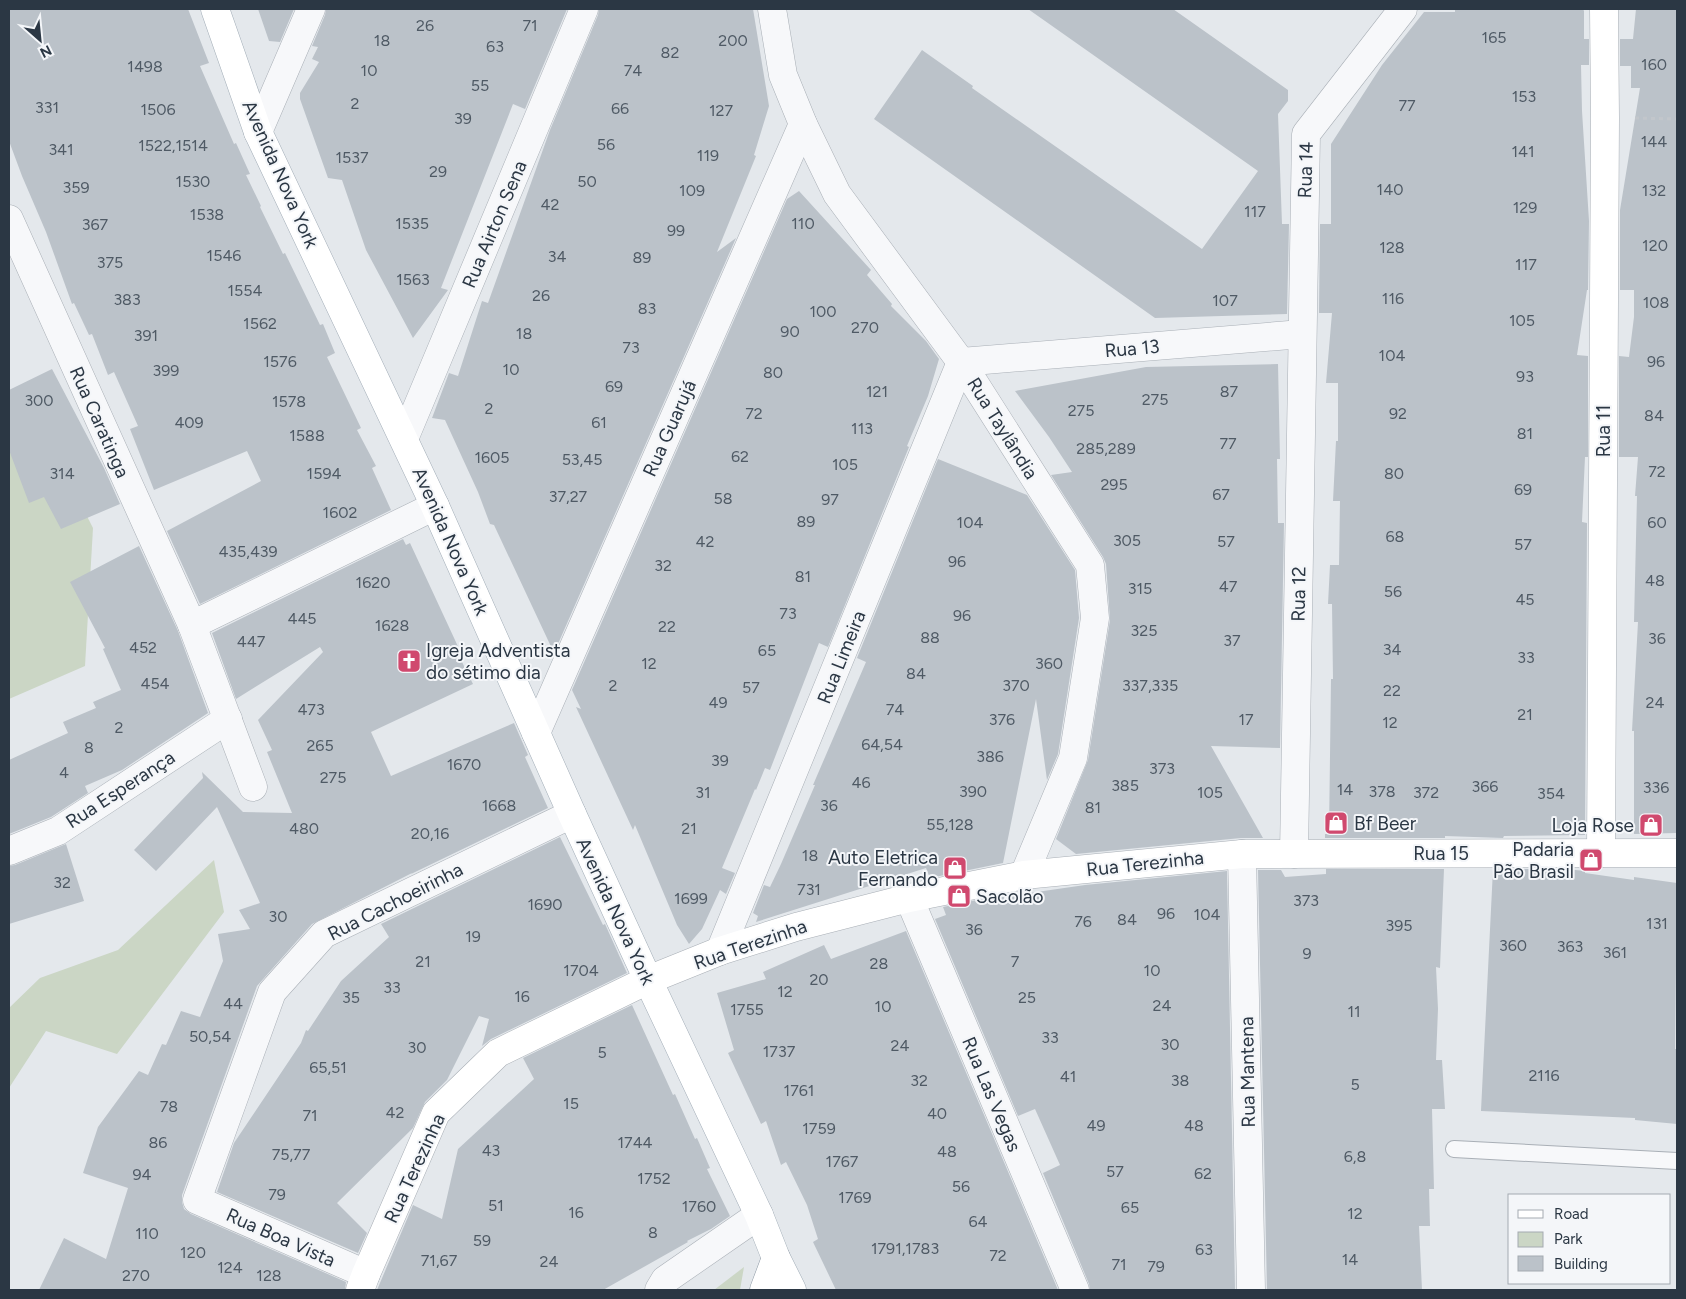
<svg xmlns="http://www.w3.org/2000/svg" width="1686" height="1299" viewBox="0 0 1686 1299" font-family="Figtree,sans-serif">
  <rect width="100%" height="100%" fill="#e4e8ec"/>
  <g fill="#cbd6c5">
    <path d="M9,406l40,36 44,86 -8,138 -76,33z"/>
    <path d="M214,860l10,52 -107,142 -71,-23 -37,57v-80l31,-30 78,-28z"/>
    <path d="M744,1267l-4,23h-26z"/>
  </g>
  <g fill="#bbc2c9">
    <path d="M9,9h179l21,54 -9,3 34,78 2,-1 14,31 -4,1 15,31 -1,1 23,47 2,-1 35,72 3,-1 12,29 -8,4 34,71 -4,2 19,36 -4,2 19,42 -191,94 -33,-73 94,-50 -14,-30 -93,39 -24,-61 8,-3 -24,-54 -6,3 -16,-41 -3,1 -15,-32 -2,1 -26,-72 -24,-56 -13,-35z"/>
    <path d="M258,9h36l-14,33 -11,-1z"/>
    <path d="M326,9h241l-42,100 -12,-5 -72,184 7,2 -35,48 -47,-88 -24,-70 -14,-2 -28,-79v-6l19,-31 -7,-3 6,-12 -6,-1 13,-31z"/>
    <path d="M599,9h154l16,97 -15,49 2,1 -39,96 19,-14 -182,415 -60,-128 -4,-1 -12,-32 -33,-72 -13,-2 17,-45 9,3 24,-75 6,2 62,-173 48,-115z"/>
    <path d="M1028,9h145l115,81v11l-10,13 4,110h7l-2,90 -132,4 -281,-199 48,-69 51,36 -1,2 230,161 56,-78z"/>
    <path d="M1455,9h128l1,2v28h5v26h-8l1,46 7,110 -1,69h-1l-10,65 11,1v101h-3l-3,65 5,1 -2,312 -81,1 -1,2 -58,-2v2h-120v-4h4l2,-155h2l-1,-75h-4l2,-39h9l1,-64h-7l3,-60h2v-58h-12l6,-70h-13l1,-89h11v-80l51,-79 42,-53h31z"/>
    <path d="M1636,9h41v824l-43,1v-103h-2l6,-109h-4l3,-126h-2l3,-39h-19v-101l10,1 5,-40v-27h-14v-80l20,-122h-9v-22h-11v-27h13z"/>
    <path d="M799,191l72,79 -4,5 25,29 -1,2 35,35 13,18 -11,37 -21,50 2,1 -81,200 -9,-4 -49,127 -5,-2 -9,22 -1,-1 -33,79 13,5 -9,21 -6,-4 -18,39 -13,15 -12,-19 -42,-100 -2,5 -57,-123 5,2 -9,-19 215,-491z"/>
    <path d="M1278,364l2,95h-3l1,64h6l-4,225 -69,-2 52,92h-22l-165,16 -20,-15 32,-79 22,-140 -4,-56 -3,-7 -52,-82 21,-3 -23,-35 -34,-46 131,-24z"/>
    <path d="M52,369l52,99 16,36 -59,25 -17,-32 -15,6 -20,-53v-60z"/>
    <path d="M938,459l89,36 48,75 4,48 -21,136 -11,26 -11,-81 -33,164 -73,15 -4,-10 -170,54 2,-6 -5,-3 11,-28 6,2 11,-23 34,-79h-2l53,-123 -9,-4z"/>
    <path d="M403,539l3,6 4,-2 51,110 -3,1 15,30 -102,48 20,44 123,-53 14,32 -3,2 23,51 -137,66 1,-1 -100,51 -55,62 -75,209v7l2,7 7,5 155,68 -1,8h-306l25,-52 42,21 22,-71 -45,-15 15,-46 41,-56 9,4 14,-31 4,1 15,-34 19,6 23,-56 -5,-27 32,-5 -11,-19 21,-7 -43,-96 -61,64 -22,-21 69,-72 -1,-6 41,40 49,1 -25,-61 5,-2 -14,-30 65,-68 -3,-5 -84,52 -24,-66z"/>
    <path d="M139,546l39,85 30,82 -86,57 -37,16 3,7 -37,24 -42,17v-74l59,-27 -5,-11 33,-14 -3,-6 28,-12 -18,-41 2,-1 -35,-66z"/>
    <path d="M560,837l43,88 2,-1 22,49 -136,66 -9,7 7,-27 -10,-3 -32,64 -22,22 -12,26 -76,75 30,30 -9,20 -141,-61 17,-49 67,-100 5,-13 2,1 33,-50 48,-44 -8,-13z"/>
    <path d="M66,844l18,57 -75,23v-58l6,-1z"/>
    <path d="M1326,869h118l-4,99 -4,-1 2,42 -2,51h6l3,49h-13l2,80h-5l1,37h-11l3,64h-155l-9,-420h23l4,7 41,-3z"/>
    <path d="M1493,869h73l19,2v2l49,7v-3l43,6 -2,166h2v75l-42,-4v-2l-154,-7z"/>
    <path d="M1227,871l8,419h-145l-1,-6 -46,-111 17,-8 -25,-56 -17,7 -83,-197 11,-4 -3,-8 53,-11v2l89,-13z"/>
    <path d="M906,931l84,198 68,161h-222l-23,-48 5,-3 -11,-34 -21,-43 -5,3 -15,-44 -5,3 -33,-71 6,-3 -17,-57 49,-14 -3,-7 61,-27 7,14z"/>
    <path d="M632,1005l41,90 2,-1 20,45 2,-1 13,30 -3,1 23,47 -19,13 -24,12 1,1 -85,48h-226l36,-85 29,14 16,-70 76,-70 -11,-21z"/>
  </g>
  <g fill="none" stroke-linecap="round" stroke-linejoin="round">
    <g stroke="#a9afb6" stroke-width="18">
      <path id="lane" d="M1454,1149l223,12"/>
    </g>
    <g stroke="#a9afb6" stroke-width="29">
      <g id="street">
        <path d="M772,9l11,66 20,49 34,70 124,168 129,203 5,53 -22,140 -49,117"/>
        <path d="M258,132l53,-123"/>
        <path d="M9,219l183,406 61,162"/>
        <path d="M961,362l341,-28"/>
        <path d="M404,439l180,-430"/>
        <path d="M192,625l243,-119"/>
        <path d="M536,733l267,-609"/>
        <path d="M9,851l49,-20 170,-112"/>
        <path d="M1242,854l9,436"/>
        <path d="M1294,854l12,-720 97,-125"/>
        <path d="M909,898l166,392"/>
        <path d="M720,951l241,-589"/>
        <path d="M366,1274l-169,-74 75,-208 52,-58 248,-120"/>
        <path d="M659,1290l6,-10 94,-65"/>
      </g>
    </g>
    <g stroke="#a9afb6" stroke-width="29">
      <g id="secondary">
        <path d="M1601,853l4,-735 -1,-109"/>
        <path d="M360,1290l6,-16 70,-161 62,-60 150,-73 72,-29 76,-24 113,-29 115,-23 218,-21 435,-1"/>
      </g>
    </g>
    <g stroke="#a3aeb8" stroke-width="29">
      <path id="primary" d="M215,9l43,123 177,374 137,308 76,166 111,235 17,43 16,32"/>
    </g>
    <g stroke="#8b97a3" stroke-width="29">
      <path id="highway" d="M764,1290l12,-32"/>
    </g>
    <path stroke="#c2c6cb" stroke-width="3" stroke-dasharray="4 4" stroke-linecap="butt" d="M1635,118l42,1"/>
    <use href="#lane" stroke="#f7f8fa" stroke-width="16"/>
    <use href="#street" stroke="#f7f8fa" stroke-width="28"/>
    <use href="#secondary" stroke="#fff" stroke-width="28"/>
    <use href="#primary" stroke="#fff" stroke-width="28"/>
    <use href="#highway" stroke="#fff" stroke-width="28"/>
  </g>
  <defs>
    <g id="church-square" transform="scale(1.25)"><rect x="-9" y="-9" width="18" height="18" rx="4" fill="#d0496e" stroke="#f4f6f9"/><path d="M-1.2-6h2.4v3.5h3.3v2.4h-3.3V6h-2.4V-.1h-3.3v-2.4h3.3Z" fill="#fff"/></g>
    <g id="shop-square" transform="scale(1.25)"><rect x="-9" y="-9" width="18" height="18" rx="4" fill="#d0496e" stroke="#f4f6f9"/><path d="M-5-2.5h2.3a2.7 3.5 0 0 1 5.4 0H5L5.5 6h-11ZM-1.5-2.5h3a1.5 2.3 0 0 0-3 0Z" fill="#fff"/></g>
  </defs>
  <g fill-rule="evenodd">
    <use href="#church-square" x="409" y="661"/>
    <use href="#shop-square" x="1336" y="823"/>
    <use href="#shop-square" x="1651" y="825"/>
    <use href="#shop-square" x="1591" y="860"/>
    <use href="#shop-square" x="955" y="868"/>
    <use href="#shop-square" x="959" y="896"/>
  </g>
  <g text-anchor="middle" stroke-width="4" stroke-linejoin="round" paint-order="stroke">
    <g font-size="16" fill="#4f5a65">
      <text x="425" y="31">26</text>
      <text x="530" y="31">71</text>
      <text x="1494" y="43">165</text>
      <text x="382" y="46">18</text>
      <text x="733" y="46">200</text>
      <text x="495" y="52">63</text>
      <text x="670" y="58">82</text>
      <text x="1654" y="70">160</text>
      <text x="145" y="72">1498</text>
      <text x="369" y="76">10</text>
      <text x="633" y="76">74</text>
      <text x="480" y="91">55</text>
      <text x="1524" y="102">153</text>
      <text x="355" y="109">2</text>
      <text x="1407" y="111">77</text>
      <text x="47" y="113">331</text>
      <text x="620" y="114">66</text>
      <text x="158" y="115">1506</text>
      <text x="721" y="116">127</text>
      <text x="463" y="124">39</text>
      <text x="1654" y="147">144</text>
      <text x="606" y="150">56</text>
      <text x="173" y="151">1522,1514</text>
      <text x="61" y="155">341</text>
      <text x="1523" y="157">141</text>
      <text x="708" y="161">119</text>
      <text x="352" y="163">1537</text>
      <text x="438" y="177">29</text>
      <text x="193" y="187">1530</text>
      <text x="587" y="187">50</text>
      <text x="76" y="193">359</text>
      <text x="1390" y="195">140</text>
      <text x="692" y="196">109</text>
      <text x="1654" y="196">132</text>
      <text x="550" y="210">42</text>
      <text x="1525" y="213">129</text>
      <text x="1255" y="217">117</text>
      <text x="207" y="220">1538</text>
      <text x="412" y="229">1535</text>
      <text x="803" y="229">110</text>
      <text x="95" y="230">367</text>
      <text x="676" y="236">99</text>
      <text x="1655" y="251">120</text>
      <text x="1392" y="253">128</text>
      <text x="224" y="261">1546</text>
      <text x="557" y="262">34</text>
      <text x="642" y="263">89</text>
      <text x="110" y="268">375</text>
      <text x="1526" y="270">117</text>
      <text x="413" y="285">1563</text>
      <text x="245" y="296">1554</text>
      <text x="541" y="301">26</text>
      <text x="1393" y="304">116</text>
      <text x="127" y="305">383</text>
      <text x="1225" y="306">107</text>
      <text x="1656" y="308">108</text>
      <text x="647" y="314">83</text>
      <text x="823" y="317">100</text>
      <text x="1522" y="326">105</text>
      <text x="260" y="329">1562</text>
      <text x="865" y="333">270</text>
      <text x="790" y="337">90</text>
      <text x="524" y="339">18</text>
      <text x="146" y="341">391</text>
      <text x="631" y="353">73</text>
      <text x="1392" y="361">104</text>
      <text x="280" y="367">1576</text>
      <text x="1656" y="367">96</text>
      <text x="511" y="375">10</text>
      <text x="166" y="376">399</text>
      <text x="773" y="378">80</text>
      <text x="1525" y="382">93</text>
      <text x="614" y="392">69</text>
      <text x="877" y="397">121</text>
      <text x="1229" y="397">87</text>
      <text x="1155" y="405">275</text>
      <text x="39" y="406">300</text>
      <text x="289" y="407">1578</text>
      <text x="489" y="414">2</text>
      <text x="1081" y="416">275</text>
      <text x="754" y="419">72</text>
      <text x="1398" y="419">92</text>
      <text x="1654" y="421">84</text>
      <text x="189" y="428">409</text>
      <text x="599" y="428">61</text>
      <text x="862" y="434">113</text>
      <text x="1525" y="439">81</text>
      <text x="307" y="441">1588</text>
      <text x="1228" y="449">77</text>
      <text x="1106" y="454">285,289</text>
      <text x="740" y="462">62</text>
      <text x="492" y="463">1605</text>
      <text x="582" y="465">53,45</text>
      <text x="845" y="470">105</text>
      <text x="1657" y="477">72</text>
      <text x="62" y="479">314</text>
      <text x="324" y="479">1594</text>
      <text x="1394" y="479">80</text>
      <text x="1114" y="490">295</text>
      <text x="1523" y="495">69</text>
      <text x="1221" y="500">67</text>
      <text x="568" y="502">37,27</text>
      <text x="723" y="504">58</text>
      <text x="830" y="505">97</text>
      <text x="340" y="518">1602</text>
      <text x="806" y="527">89</text>
      <text x="970" y="528">104</text>
      <text x="1657" y="528">60</text>
      <text x="1395" y="542">68</text>
      <text x="1127" y="546">305</text>
      <text x="705" y="547">42</text>
      <text x="1226" y="547">57</text>
      <text x="1523" y="550">57</text>
      <text x="248" y="557">435,439</text>
      <text x="957" y="567">96</text>
      <text x="663" y="571">32</text>
      <text x="803" y="582">81</text>
      <text x="1655" y="586">48</text>
      <text x="373" y="588">1620</text>
      <text x="1228" y="592">47</text>
      <text x="1140" y="594">315</text>
      <text x="1393" y="597">56</text>
      <text x="1525" y="605">45</text>
      <text x="788" y="619">73</text>
      <text x="962" y="621">96</text>
      <text x="302" y="624">445</text>
      <text x="392" y="631">1628</text>
      <text x="667" y="632">22</text>
      <text x="1144" y="636">325</text>
      <text x="930" y="643">88</text>
      <text x="1657" y="644">36</text>
      <text x="1232" y="646">37</text>
      <text x="251" y="647">447</text>
      <text x="143" y="653">452</text>
      <text x="1392" y="655">34</text>
      <text x="767" y="656">65</text>
      <text x="1526" y="663">33</text>
      <text x="649" y="669">12</text>
      <text x="1049" y="669">360</text>
      <text x="916" y="679">84</text>
      <text x="155" y="689">454</text>
      <text x="613" y="691">2</text>
      <text x="1016" y="691">370</text>
      <text x="1150" y="691">337,335</text>
      <text x="751" y="693">57</text>
      <text x="1392" y="696">22</text>
      <text x="718" y="708">49</text>
      <text x="1655" y="708">24</text>
      <text x="311" y="715">473</text>
      <text x="895" y="715">74</text>
      <text x="1525" y="720">21</text>
      <text x="1002" y="725">376</text>
      <text x="1246" y="725">17</text>
      <text x="1390" y="728">12</text>
      <text x="119" y="733">2</text>
      <text x="882" y="750">64,54</text>
      <text x="320" y="751">265</text>
      <text x="89" y="753">8</text>
      <text x="990" y="762">386</text>
      <text x="720" y="766">39</text>
      <text x="464" y="770">1670</text>
      <text x="1162" y="774">373</text>
      <text x="64" y="778">4</text>
      <text x="333" y="783">275</text>
      <text x="861" y="788">46</text>
      <text x="1125" y="791">385</text>
      <text x="1485" y="792">366</text>
      <text x="1656" y="793">336</text>
      <text x="1345" y="795">14</text>
      <text x="973" y="797">390</text>
      <text x="1382" y="797">378</text>
      <text x="703" y="798">31</text>
      <text x="1210" y="798">105</text>
      <text x="1426" y="798">372</text>
      <text x="1551" y="799">354</text>
      <text x="499" y="811">1668</text>
      <text x="829" y="811">36</text>
      <text x="1093" y="813">81</text>
      <text x="950" y="830">55,128</text>
      <text x="304" y="834">480</text>
      <text x="689" y="834">21</text>
      <text x="430" y="839">20,16</text>
      <text x="810" y="861">18</text>
      <text x="62" y="888">32</text>
      <text x="809" y="895">731</text>
      <text x="691" y="904">1699</text>
      <text x="1306" y="906">373</text>
      <text x="545" y="910">1690</text>
      <text x="1166" y="919">96</text>
      <text x="1207" y="920">104</text>
      <text x="278" y="922">30</text>
      <text x="1127" y="925">84</text>
      <text x="1083" y="927">76</text>
      <text x="1657" y="929">131</text>
      <text x="1399" y="931">395</text>
      <text x="974" y="935">36</text>
      <text x="473" y="942">19</text>
      <text x="1513" y="951">360</text>
      <text x="1570" y="952">363</text>
      <text x="1615" y="958">361</text>
      <text x="1307" y="959">9</text>
      <text x="423" y="967">21</text>
      <text x="1015" y="967">7</text>
      <text x="879" y="969">28</text>
      <text x="581" y="976">1704</text>
      <text x="1152" y="976">10</text>
      <text x="819" y="985">20</text>
      <text x="392" y="993">33</text>
      <text x="785" y="997">12</text>
      <text x="522" y="1002">16</text>
      <text x="351" y="1003">35</text>
      <text x="1027" y="1003">25</text>
      <text x="233" y="1009">44</text>
      <text x="1162" y="1011">24</text>
      <text x="883" y="1012">10</text>
      <text x="747" y="1015">1755</text>
      <text x="1354" y="1017">11</text>
      <text x="210" y="1042">50,54</text>
      <text x="1050" y="1043">33</text>
      <text x="1170" y="1050">30</text>
      <text x="900" y="1051">24</text>
      <text x="417" y="1053">30</text>
      <text x="779" y="1057">1737</text>
      <text x="602" y="1058">5</text>
      <text x="328" y="1073">65,51</text>
      <text x="1544" y="1081">2116</text>
      <text x="1068" y="1082">41</text>
      <text x="919" y="1086">32</text>
      <text x="1180" y="1086">38</text>
      <text x="1355" y="1090">5</text>
      <text x="799" y="1096">1761</text>
      <text x="571" y="1109">15</text>
      <text x="169" y="1112">78</text>
      <text x="395" y="1118">42</text>
      <text x="937" y="1119">40</text>
      <text x="310" y="1121">71</text>
      <text x="1096" y="1131">49</text>
      <text x="1194" y="1131">48</text>
      <text x="819" y="1134">1759</text>
      <text x="158" y="1148">86</text>
      <text x="635" y="1148">1744</text>
      <text x="491" y="1156">43</text>
      <text x="947" y="1157">48</text>
      <text x="291" y="1160">75,77</text>
      <text x="1355" y="1162">6,8</text>
      <text x="842" y="1167">1767</text>
      <text x="1115" y="1177">57</text>
      <text x="1203" y="1179">62</text>
      <text x="142" y="1180">94</text>
      <text x="654" y="1184">1752</text>
      <text x="961" y="1192">56</text>
      <text x="277" y="1200">79</text>
      <text x="855" y="1203">1769</text>
      <text x="496" y="1211">51</text>
      <text x="699" y="1212">1760</text>
      <text x="1130" y="1213">65</text>
      <text x="576" y="1218">16</text>
      <text x="1355" y="1219">12</text>
      <text x="978" y="1227">64</text>
      <text x="653" y="1238">8</text>
      <text x="147" y="1239">110</text>
      <text x="482" y="1246">59</text>
      <text x="905" y="1254">1791,1783</text>
      <text x="1204" y="1255">63</text>
      <text x="193" y="1258">120</text>
      <text x="998" y="1261">72</text>
      <text x="1350" y="1265">14</text>
      <text x="439" y="1266">71,67</text>
      <text x="549" y="1267">24</text>
      <text x="1119" y="1270">71</text>
      <text x="1156" y="1272">79</text>
      <text x="230" y="1273">124</text>
      <text x="136" y="1281">270</text>
      <text x="269" y="1281">128</text>
    </g>
    <g font-size="19" fill="#2b3744" stroke="#f4f6f9">
      <text transform="translate(1305 170) rotate(-88)" y="7">Rua 14</text>
      <text transform="translate(281 174) rotate(66)" y="7">Avenida Nova York</text>
      <text transform="translate(494 224) rotate(-67)" y="7">Rua Airton Sena</text>
      <text transform="translate(1132 348) rotate(-5)" y="7">Rua 13</text>
      <text transform="translate(100 422) rotate(66)" y="7">Rua Caratinga</text>
      <text transform="translate(669 428) rotate(-66)" y="7">Rua Guarujá</text>
      <text transform="translate(1003 428) rotate(58)" y="7">Rua Taylândia</text>
      <text transform="translate(1603 431) rotate(-90)" y="7">Rua 11</text>
      <text transform="translate(451 541) rotate(66)" y="7">Avenida Nova York</text>
      <text transform="translate(1298 594) rotate(-89)" y="7">Rua 12</text>
      <text transform="translate(841 657) rotate(-68)" y="7">Rua Limeira</text>
      <text transform="translate(120 789) rotate(-33)" y="7">Rua Esperança</text>
      <text x="1441" y="860">Rua 15</text>
      <text transform="translate(1145 863) rotate(-6)" y="7">Rua Terezinha</text>
      <text transform="translate(395 901) rotate(-27)" y="7">Rua Cachoeirinha</text>
      <text transform="translate(616 911) rotate(65)" y="7">Avenida Nova York</text>
      <text transform="translate(750 944) rotate(-19)" y="7">Rua Terezinha</text>
      <text transform="translate(1247 1072) rotate(-91)" y="7">Rua Mantena</text>
      <text transform="translate(992 1094) rotate(67)" y="7">Rua Las Vegas</text>
      <text transform="translate(414 1168) rotate(-65)" y="7">Rua Terezinha</text>
      <text transform="translate(281 1237) rotate(24)" y="7">Rua Boa Vista</text>
    </g>
    <g font-size="19" fill="#2b3744" stroke="#f4f6f9" text-anchor="start">
      <text x="426" y="657">Igreja Adventista<tspan x="426" dy="22">do sétimo dia</tspan></text>
      <text x="1354" y="830">Bf Beer</text>
      <text x="1634" y="832" text-anchor="end">Loja Rose</text>
      <text x="1574" y="856" text-anchor="end">Padaria<tspan x="1574" dy="22">Pão Brasil</tspan></text>
      <text x="938" y="864" text-anchor="end">Auto Eletrica<tspan x="938" dy="22">Fernando</tspan></text>
      <text x="976" y="903">Sacolão</text>
    </g>
  </g>
  <rect width="1686" height="1299" fill="none" stroke="#2b3744" stroke-width="20"/>
  <rect x="1508" y="1194" width="162" height="90" fill="#f4f6f9" stroke="#a4aab1"/>
  <rect x="1518" y="1210" width="25" height="8" fill="#ffffff" stroke="#a4aab1"/>
  <text x="1554" y="1219" font-size="15" fill="#2b3744">Road</text>
  <rect x="1518" y="1232" width="25" height="15" fill="#cbd6c5" stroke="#a4aab1"/>
  <text x="1554" y="1244" font-size="15" fill="#2b3744">Park</text>
  <rect x="1518" y="1256" width="25" height="15" fill="#bbc2c9" stroke="#a4aab1"/>
  <text x="1554" y="1269" font-size="15" fill="#2b3744">Building</text>
  <g transform="translate(40 40) rotate(153)" stroke="#f4f6f9" stroke-width="4" paint-order="stroke">
  <path d="M0-4L9 19L0 12L-9 19Z" fill="#2b3744"/>
  <text y="-8" font-size="14" font-weight="bold" text-anchor="middle" fill="#2b3744">N</text>
  </g>
</svg>
